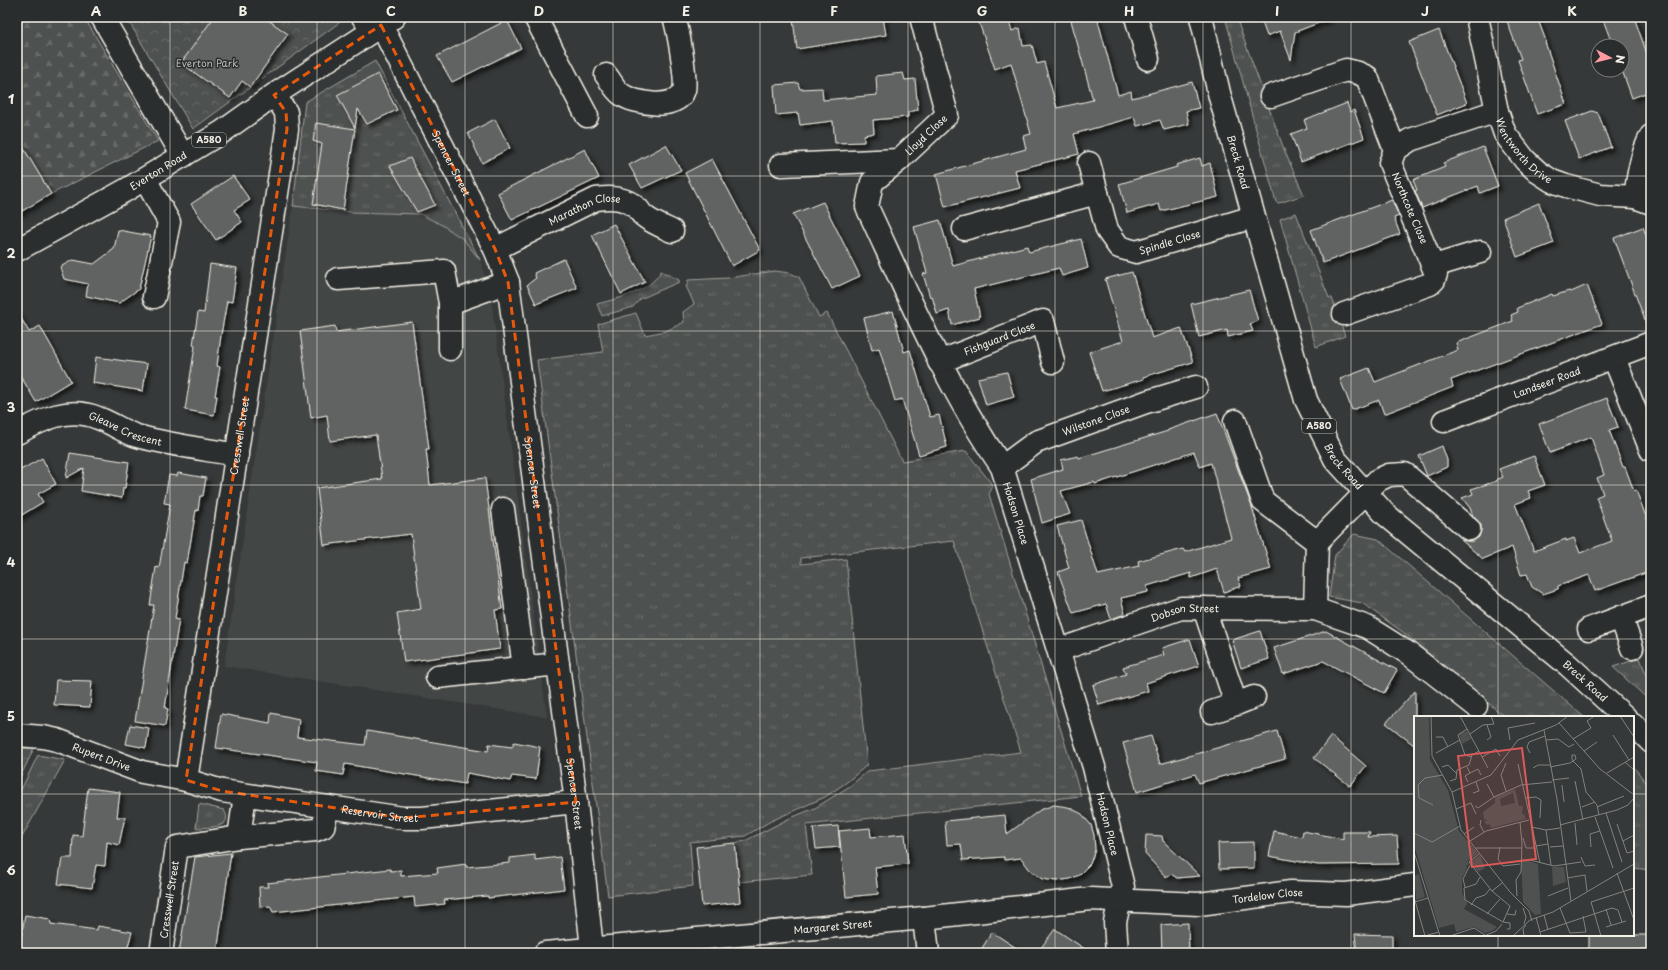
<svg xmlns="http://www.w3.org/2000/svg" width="1668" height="970" viewBox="0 0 1668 970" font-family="'Playpen Sans',sans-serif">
  <defs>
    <pattern id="grass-tufts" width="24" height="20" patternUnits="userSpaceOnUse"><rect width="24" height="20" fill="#4e514f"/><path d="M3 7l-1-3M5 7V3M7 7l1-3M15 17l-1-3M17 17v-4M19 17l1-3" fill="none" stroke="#686a68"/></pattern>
    <pattern id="forest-firs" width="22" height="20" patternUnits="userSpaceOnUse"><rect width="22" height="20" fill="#4e514f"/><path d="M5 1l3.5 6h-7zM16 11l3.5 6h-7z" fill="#686a68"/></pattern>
    <pattern id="park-crowns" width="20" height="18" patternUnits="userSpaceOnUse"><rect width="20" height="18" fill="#4e514f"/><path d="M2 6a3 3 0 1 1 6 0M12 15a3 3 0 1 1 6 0" fill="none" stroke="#686a68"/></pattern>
    <filter id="shadow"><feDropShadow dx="3.5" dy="3.5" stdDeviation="2" flood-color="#0009"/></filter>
  </defs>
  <rect width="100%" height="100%" fill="#363939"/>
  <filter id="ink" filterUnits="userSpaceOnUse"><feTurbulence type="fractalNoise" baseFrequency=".025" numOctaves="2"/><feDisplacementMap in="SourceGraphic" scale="8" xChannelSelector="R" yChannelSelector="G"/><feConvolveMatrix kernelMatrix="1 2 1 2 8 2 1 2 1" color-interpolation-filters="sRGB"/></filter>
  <g filter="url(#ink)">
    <path fill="#434645" d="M293,206l58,6 69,2 22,11 21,14 17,21 11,38 56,419 -323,-51z"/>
    <g fill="url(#grass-tufts)" stroke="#a1a19c">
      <path d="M1225,17h12l2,9 46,126 19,43 -25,8 -3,-1z"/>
      <path d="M375,61l105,199 -17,-21 -21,-14 -22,-11 -69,-2 -58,-6 12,-104z"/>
      <path d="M1296,213l33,85h3l13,38 -29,11 -36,-128z"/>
      <path d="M661,271l18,9v2l-39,17 -7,8 -31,9 -5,-12c22,-6 53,-12 64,-33z"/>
      <path d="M775,271l15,2 9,4 20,40 8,-4 75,148 64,-10 25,32 1,5 -3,6 92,302 -275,29 6,50 -73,7 -4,-39 10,-2 43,-22 27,-11 35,-22 18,-15 153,-19 -67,-211 -153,17v6l45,-5 21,206 -20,17 -22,15 -54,24 -26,15 -55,6 3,44 -85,10 -71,-536 66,-8 -5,-28 38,-11 9,22 21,-4 18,-9 -1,-10 11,-8 -8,-18 2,-2v-4l40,-2z"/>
      <path d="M1354,534l24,5 206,178h-79l-101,-84 -42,-30 -33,-6 6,-42z"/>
      <path d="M1640,658l11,30v14l-38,-35z"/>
      <path d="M38,755l27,5 -48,86v-48z"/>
      <path d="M1633,766l18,23v81l-18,-2z"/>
      <path d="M199,804l25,6c11,19 -16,17 -28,18z"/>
    </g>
    <path fill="url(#forest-firs)" stroke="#a1a19c" d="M31,17h53l74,124 -107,53 -29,-48 -5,3v-124z"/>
    <g fill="url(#park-crowns)" stroke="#a1a19c">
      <path d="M126,17h221l-154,112z"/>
      <path d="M17,748h17l-17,36z"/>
    </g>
    <g fill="#616362" stroke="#f4f1e8" filter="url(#shadow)">
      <path d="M214,17h50l24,17 -38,53 -8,-6 -12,17 -49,-35z"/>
      <path d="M809,17h74l3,18 -89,14 -4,-29z"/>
      <path d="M977,17h31l4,14 8,-3 3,18 9,-1 5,19 7,-2 13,46 36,-8 -23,-83h27l21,78 13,-4 1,7 60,-16 7,26 -13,3 3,13 -25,6 -4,-10 -23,6 -3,-9 -60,17 5,20 -64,16 5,18 -75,19 -9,-33 90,-25 -3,-13 8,-2 -20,-71 -16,6z"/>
      <path d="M1260,17h69v2l-34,13 -4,28 -11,-29 -13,5z"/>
      <path d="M1519,17h18l9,24 -1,1 21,62 -29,10 -19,-54 3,-1 -14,-38z"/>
      <path d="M1602,17h32l17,48v26l-19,7 -10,-28v-24h-9z"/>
      <path d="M507,20l14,28 -69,34 -15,-26z"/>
      <path d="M1439,30l28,73 -30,12 -28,-73z"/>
      <path d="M903,73l2,7 10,-1 3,31 -10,2v5l-35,3 1,13 -10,2v7l-29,1 -2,-22 -33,4 -2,-12 -22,2 -2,-30 24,-2 2,6 22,-1 1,12 54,-5 -1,-19z"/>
      <path d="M378,74l19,36 -30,14 -9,-15 -3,19 -18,-33z"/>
      <path d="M1347,103l3,9 4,-2 10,28 -63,24 -10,-28 16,-6 -3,-8z"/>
      <path d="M1592,111l6,2 13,34 -32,12 -14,-38z"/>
      <path d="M495,119l15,29 -28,15 -14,-30z"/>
      <path d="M316,123l39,6 -12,81 -30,-6 9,-60 -9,-3z"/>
      <path d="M17,137l34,57 -34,20z"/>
      <path d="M666,145l15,25 -39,18 -13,-23z"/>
      <path d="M1483,147l15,39 -18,7 -2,-7 -56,22 -7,-17 2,-1 -4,-10 32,-13 -2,-4z"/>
      <path d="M585,149l14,29 -87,42 -14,-27z"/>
      <path d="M410,158l25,47 -18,7 -27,-46z"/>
      <path d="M1200,158l2,8 8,-3 8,34 -57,14 -2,-7 -32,9 -8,-29 58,-17 -1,-2z"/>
      <path d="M712,159l48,91 -28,16 -47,-93z"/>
      <path d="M233,176l17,24 -16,10 8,12 -26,18 -25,-36z"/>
      <path d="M1392,200l7,16 -5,2 6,16 -77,29 -12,-33z"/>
      <path d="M823,202l37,74 -28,13 -39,-75z"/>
      <path d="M1539,203l15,40 -37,14 -14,-39z"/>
      <path d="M940,220l13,46 74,-20 2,6 52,-13 7,29 -26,8 -3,-8 -85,21 6,28 -28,8 -3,-15 -12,4 -5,-18 -2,1 -7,-23 4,-1 -13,-46z"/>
      <path d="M614,224l31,58 -24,12 -29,-59z"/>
      <path d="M1643,227l8,21v83h-2l-35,-93z"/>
      <path d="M118,230l33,6 -12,53 -20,14 -33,-7 2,-12 -24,-5 -4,-12 13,-7 21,4 20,-15z"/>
      <path d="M564,259l13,29 -41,16 -9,-19 9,-7 -2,-5z"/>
      <path d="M210,264l27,4 -5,34 -5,-1 -6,34 -4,31 3,1 -5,29h2l-3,19 -29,-5 10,-64 -2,-1 5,-33 6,1z"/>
      <path d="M1132,272l20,66 29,-10 12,34 -50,15 1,2 -42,12 -13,-39 34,-11 -18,-62z"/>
      <path d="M1587,285l15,39 -151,56 2,7 -69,27 -5,-14 -27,10 -12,-31 29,-11 6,14 83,-32 -2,-7 57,-22 -2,-6 7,-3 -1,-4 35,-14 1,2 16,-5 2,1z"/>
      <path d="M1249,290l9,31 -8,3 3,7 -25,6 -1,-7 -28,7 -8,-33z"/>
      <path d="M17,311l12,21 11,-6 31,55 -35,21 -19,-32z"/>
      <path d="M893,311l11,41 6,-2 20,67 9,-2 8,32 -28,8 -17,-56 -7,2 -16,-53 -7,2 -8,-32z"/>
      <path d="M412,322l17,127h-3l4,36 55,-7 17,131 -7,1 5,39 -96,13 -7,-49 24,-4 -10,-75 -87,11 -7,-57 65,-9 -6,-44 -46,6 -3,-26 -16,3 -11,-87 35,-5 1,6z"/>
      <path d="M96,357l51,7 -4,27 -50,-8z"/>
      <path d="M1007,372l7,25 -28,8 -8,-27z"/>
      <path d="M1607,398l11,29 -9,3 14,37h2l9,24 2,-1 15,40v41l-56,20 -6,-16 -31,11v3l-15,5 -11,-7 -5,-13 -6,1 -9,-28 -29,12 -22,-19 6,1h6l6,-4 2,-6v-6l-8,-9 -3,-8 -8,-10 11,-4 -2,-5 26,-8 -1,-1 7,-3 -4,-8 35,-13 11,29 -17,6 3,7 -16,6 19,47 32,-12v2l8,-3 6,15 32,-12 -16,-44 7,-3 -6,-16 7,-3 -13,-38 -41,16 -11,-29z"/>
      <path d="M1217,413l35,94 19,62 -33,9 3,8 -17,6 -7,-23 -26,9v-5l-44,13 1,6 -27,6 4,16 -14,5 -5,-15 -33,9 -15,-41 11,-4 -12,-42 24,-6 17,55 41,-9 -1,-5 45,-12 2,3 46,-14 -20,-75 -11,4 -6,-15 -99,32 -1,-2 -33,9 9,23 -28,9 -11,-44 32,-10 -2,-9 17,-4 1,2 89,-27v-1z"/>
      <path d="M1442,446l5,14v7l-20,9 -8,-20z"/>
      <path d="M70,453l59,9 -4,26h-2l-1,10 -41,-7 3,-23 -18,10z"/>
      <path d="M42,458l14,26 -18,10 5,8 -26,16v-46z"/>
      <path d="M178,473l28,5 -3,18h-3l-2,15 -2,-1 -9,53 -3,-1 -5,32 -4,24 4,1 -14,89 3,1 -3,17 -30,-5 19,-116h-4l6,-38 3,1 11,-64 -6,-1 5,-28 8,1z"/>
      <path d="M1260,631l9,28 -28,9 -9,-28z"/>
      <path d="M1326,631l71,39 -13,23 -61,-32 -40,13 -9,-26z"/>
      <path d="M1190,639l9,27 -53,17 2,8 -49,14 -6,-20 33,-11 -3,-7 41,-12 -2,-7z"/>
      <path d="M56,680l36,1 -2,26 -36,-2z"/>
      <path d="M1415,691v55l-29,-23z"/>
      <path d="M271,713l28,6 -2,18 18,2 50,6 2,-14 121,20 1,-7 23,3 2,-5 26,5 -4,32 -24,-3 -2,5 -43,-8 -2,11 -120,-20 -2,11 -27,-4 1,-9 -101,-14 5,-34 49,9z"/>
      <path d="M130,725l19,3 -3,20 -20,-4z"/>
      <path d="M1277,731l8,28 -86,24 -4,-9 -58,18 -14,-49 28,-7 9,28z"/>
      <path d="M1331,736l35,30 -16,20 -36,-28z"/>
      <path d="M88,788l32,4 -3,25h8l-6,28 -12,-3 -2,24 -9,-1 -4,23 -34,-4 4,-26h10l1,-23 9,1z"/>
      <path d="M1054,805l14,2 14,7 9,11 3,10 1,15 -5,14 -11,11 -9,4 -14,2 -14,-2 -12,-9 -9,-12 -17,2v-3l-41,3 -2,-16 -14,1 -2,-24 60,-6 2,19 33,-24z"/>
      <path d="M838,826l2,21 -24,2 -3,-21z"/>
      <path d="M870,828l1,9 34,-3 3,30 -33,3 3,27 -32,3 -7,-66z"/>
      <path d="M1274,831l28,6 1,-6 40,8v-7h27l-2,5 29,-1 2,28 -81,1 -49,-9z"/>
      <path d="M1146,835l16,1 1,5 37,35 -23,2 -6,-4 -5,3 -21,-23z"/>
      <path d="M1254,842v26l-35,1 -1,-26z"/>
      <path d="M735,843l6,59 -39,4 -6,-59z"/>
      <path d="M231,853l-14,100h-38l16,-96z"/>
      <path d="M535,855v5l25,-3 4,32 -76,9v-2l-44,4 1,4 -30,3 -1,-10 -141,15 -3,-6 -10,1 -1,-20h9l-1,-4 123,-14 1,2 10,-1v6l37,-3 -1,-5 29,-4v3l44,-4v-5z"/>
      <path d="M25,915l25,4 1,5 46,6 1,-4 34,6 -6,21h-91l-16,-3z"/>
      <path d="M1188,923l1,30h-27l-1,-28z"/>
      <path d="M1055,929l36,24h-54z"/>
      <path d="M992,932l32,21h-45z"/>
      <path d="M1355,934l37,1v18h-35z"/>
      <path d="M1589,935h62v14l-62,4z"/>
    </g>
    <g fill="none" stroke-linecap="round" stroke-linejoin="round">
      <g stroke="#f4f1e8" stroke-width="25">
        <g id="minor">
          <path d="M102,17l81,139"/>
          <path d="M363,17l10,14"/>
          <path d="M535,17l52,99"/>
          <path d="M1136,17l12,42"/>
          <path id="s1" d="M1477,17l20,94 8,23 20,26 13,12 14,9 14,5 34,9 35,2 16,6"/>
          <path id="s2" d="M381,25l114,224 13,33 68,520 16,146"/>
          <path d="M606,75c5,6 9,15 15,19 13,10 57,17 63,-4 3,-11 -6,-61 -10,-73"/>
          <path d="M1271,96l75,-26 12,3 9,4 28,73"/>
          <path id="s3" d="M899,160l-27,22 -5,25c41,88 79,179 135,260l92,300 29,120 -8,35 2,31"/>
          <path id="s4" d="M1089,163l18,67 12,17 17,5 117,-35"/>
          <path id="s5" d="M781,165l118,-5 48,-45 -26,-98"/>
          <path d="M145,179l24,43 -15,75"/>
          <path d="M1635,197c3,-21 6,-42 16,-61"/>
          <path d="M964,229l133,-36"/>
          <path id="s6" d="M495,249l101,-50c15,-2 30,-2 42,10 2,2 3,5 6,7 7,6 19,11 28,15"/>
          <path d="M1434,266l46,-14"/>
          <path d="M338,279l106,-8 6,32"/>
          <path d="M1344,314l86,-30 4,-4 2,-6 -46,-111 5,-13 15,-10 87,-29"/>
          <path d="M450,349v-46l58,-21"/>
          <path d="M1614,358l37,92"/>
          <path id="s7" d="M939,362l104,-41 10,41"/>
          <path d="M1235,421l28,80 54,41"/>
          <path id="s8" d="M1444,421l207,-78"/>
          <path id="s9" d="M17,433c26,-14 52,-27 81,-15 14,5 26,14 39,18 33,9 67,13 100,19"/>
          <path id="s10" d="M1002,467l34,-25 110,-40 50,-15"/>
          <path d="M503,509l21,159"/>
          <path d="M1204,608l32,96 -24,8"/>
          <path d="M1315,609l2,-67 61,-62 11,-5 16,-1 64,55"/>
          <path d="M1621,617l11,31"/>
          <path d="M1589,629l62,-23"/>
          <path id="s11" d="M1059,650l122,-42 134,1 52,18 41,26 68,53"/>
          <path d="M437,677l121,-13"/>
          <path d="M1236,704l18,-7"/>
          <path id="s12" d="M17,735l26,2 14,3 85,32 44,8 36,11 181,27h19l154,-16"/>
          <path id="s13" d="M186,780l101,-651 -1,-17 -12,-17"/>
          <path d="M239,837l6,-42"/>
          <path d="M924,918l4,35"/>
          <path id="s14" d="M161,953l16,-106 62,-10 77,-7 7,-3 5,-20"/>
          <path id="s15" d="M545,953l379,-35 166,-19 109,5 92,-12 55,2 69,-9"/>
        </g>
      </g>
      <g stroke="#f4f1e8" stroke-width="25">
        <g id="major">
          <path id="s16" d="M1201,17l19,80 86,303 29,59 50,55 183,151 57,52"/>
          <path id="s17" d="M17,250l109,-60 96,-58 52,-37 120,-78"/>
          <path d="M1633,724l18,18"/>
        </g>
      </g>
      <use href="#minor" stroke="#2a2d2e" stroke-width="22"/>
      <use href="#major" stroke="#2a2d2e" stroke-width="22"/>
    </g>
  </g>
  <path fill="none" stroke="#e8590c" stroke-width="3" stroke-dasharray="8 5" stroke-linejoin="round" d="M381,25l114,224 13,33 68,520 -173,16 -181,-27 -36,-11 101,-651 -1,-17 -12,-17z"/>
  <path fill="none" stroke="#f4f1e8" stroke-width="1" stroke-opacity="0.55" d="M170,17v936M317,17v936M465,17v936M613,17v936M760,17v936M908,17v936M1055,17v936M1203,17v936M1351,17v936M1498,17v700M17,176h1634M17,331h1634M17,485h1634M17,639h1634M17,794h1398M1633,794h18M1498,935v18"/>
  <g text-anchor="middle" stroke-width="3" stroke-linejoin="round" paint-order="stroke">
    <g fill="#2a2d2e" stroke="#b7b6b0" stroke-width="1">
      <rect x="192" y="133" width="34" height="14" rx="3"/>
      <rect x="1302" y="419" width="34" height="14" rx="3"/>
    </g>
    <g font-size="9" font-weight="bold" fill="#f4f1e8">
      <text x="209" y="143">A580</text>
      <text x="1319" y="429">A580</text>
    </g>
    <g font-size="10" fill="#bab9b2" stroke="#2a2d2e">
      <text x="207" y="67">Everton Park</text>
    </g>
    <g font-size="10" fill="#f4f1e8" stroke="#2a2d2e">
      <text dy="4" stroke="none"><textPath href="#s5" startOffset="155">Lloyd Close</textPath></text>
      <text dy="4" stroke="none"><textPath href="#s1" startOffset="145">Wentworth Drive</textPath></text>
      <text dy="4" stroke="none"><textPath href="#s16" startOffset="150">Breck Road</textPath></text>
      <text dy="4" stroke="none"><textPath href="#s2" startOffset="155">Spencer Street</textPath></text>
      <text dy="4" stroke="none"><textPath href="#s17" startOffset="162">Everton Road</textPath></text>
      <text transform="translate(1410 208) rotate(67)" y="4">Northcote Close</text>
      <text dy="4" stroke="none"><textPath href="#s6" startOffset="99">Marathon Close</textPath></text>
      <text dy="4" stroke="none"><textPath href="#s4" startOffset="143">Spindle Close</textPath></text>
      <text dy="4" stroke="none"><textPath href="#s7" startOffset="65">Fishguard Close</textPath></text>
      <text dy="4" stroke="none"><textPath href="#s8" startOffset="110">Landseer Road</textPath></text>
      <text dy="4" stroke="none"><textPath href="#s10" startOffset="106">Wilstone Close</textPath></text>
      <text dy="4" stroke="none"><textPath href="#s9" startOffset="115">Gleave Crescent</textPath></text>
      <text dy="4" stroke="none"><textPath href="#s13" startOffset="348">Cresswell Street</textPath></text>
      <text dy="4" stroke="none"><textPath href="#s16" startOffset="474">Breck Road</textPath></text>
      <text dy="4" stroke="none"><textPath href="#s2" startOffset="479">Spencer Street</textPath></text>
      <text dy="4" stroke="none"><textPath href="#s3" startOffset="402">Hodson Place</textPath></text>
      <text dy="4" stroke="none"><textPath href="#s11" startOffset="132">Dobson Street</textPath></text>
      <text dy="4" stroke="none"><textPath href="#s16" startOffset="798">Breck Road</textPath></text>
      <text dy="4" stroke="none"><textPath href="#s12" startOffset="88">Rupert Drive</textPath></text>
      <text dy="4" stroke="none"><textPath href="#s2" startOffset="803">Spencer Street</textPath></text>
      <text dy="4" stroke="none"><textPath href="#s12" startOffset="373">Reservoir Street</textPath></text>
      <text dy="4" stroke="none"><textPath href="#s3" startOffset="726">Hodson Place</textPath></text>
      <text dy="4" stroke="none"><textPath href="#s15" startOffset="726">Tordelow Close</textPath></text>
      <text dy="4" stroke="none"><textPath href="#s14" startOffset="54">Cresswell Street</textPath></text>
      <text dy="4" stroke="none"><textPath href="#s15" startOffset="289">Margaret Street</textPath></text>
    </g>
  </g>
  <g transform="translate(1414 716)">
    <rect width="220" height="220" fill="#363939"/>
    <path d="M53,15l4,8 -9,5 -3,-11zM101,73l4,17h4l-1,8h2l2,5 -35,9 -1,-4 -3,1 -3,-4h4l-4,-2 -1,-7 12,-9v-6zM99,77l2,10 -14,3 -1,-7zM5,158l6,23 -9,3 -2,-24z" fill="#4e514f" fill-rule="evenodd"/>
    <path d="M66,139l5,13 -7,4 -7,-10z" fill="#4e514f"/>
    <path d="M0,0h15l1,44 18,30 11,41 19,22 -10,8 1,3 -3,2 1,2 -5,10v14l5,12 -3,5 33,18 -5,4 -7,2 -11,-6 -18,5 -2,-8 -15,4 -25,-83zM107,142l17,6 3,50 -6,1 -12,-13zM138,151h12l2,15 -13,4z" fill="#4e514f"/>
    <path fill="none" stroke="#82837f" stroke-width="1" d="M17,0l1,40 20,36 9,38 49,62 19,19 3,10M46,0l28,52M206,0l14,21M145,7l41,46 34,26M53,13l-9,6 7,20 6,2M130,14l13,69 14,102M56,18l13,-9 11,-1 -3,-8M199,19l16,25M22,21h7l5,10M159,23l18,-11 -4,-7 6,-4M73,24l4,-3 -4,-12M96,24l-2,-12 27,-5M132,24l12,-1 11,8 5,-3M170,35l13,-9M22,37l24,-13M116,37l-3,-6 2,-5 16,-6M68,41l14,-8 4,7M211,46l9,8M104,48l22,99M28,51l6,-2 8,8M53,51l3,6 8,-4 3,6M136,51l20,-4 6,-4 -1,-4h-3v4l1,2 8,8 5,23 11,13 2,10M119,52l5,-3h12M193,57l27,-16M138,64l17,-2M36,65l6,-2 1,-9 12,-5 3,-10 7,-4M161,65l8,39M54,66l-3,-6 5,-3M73,68l7,13M148,69l2,17M92,75l-5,-16 5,-12M38,76l39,-17 27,-35 38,-15 12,-9M59,77l6,-2 -3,-9M111,82l11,-1 5,3 -1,18M19,89l-14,-7 -1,-13 7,-7 18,-3M61,90l3,2 16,-11 27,-12 31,-3M168,91l13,-5M183,91l27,-11M42,93l15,-6 5,11M192,97l16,49M181,101l18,51M67,104l-1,5 4,7M161,107l2,22M203,108l10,29 7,-2M146,109l57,-15 11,-5 6,-7M117,111l15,3 14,-2M132,114l5,35M0,117l18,9 28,-16M50,118l10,-7M109,122l3,10h9M56,125l16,-10 43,-11M209,125l11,-6M122,130l12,-2M86,131l-2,12 5,7 17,-2M136,131l13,-1M177,131l-1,-13 10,-3M62,132h46M0,136l26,84M65,138l-10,8 23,29 18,15 -7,16M167,141l4,9 10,-1M116,144l24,6 27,-4M203,157l17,47M66,161l-4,7 -12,4 1,12 38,22 7,1v6h-3M153,162l18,-3 2,16M51,171l-2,-8 7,-14M78,175l10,-8M103,180l-1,-16 5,-8 1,-28 -2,-22M134,180l20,-8M0,181l11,39M1,186l13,-4M57,189l5,-7 9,-3 5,-6M109,192l3,9 -2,7M146,192l10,25 16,-1 -3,-16M192,193l5,16M73,198l13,-15M93,198l8,1 1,-5M130,199l4,15M122,201l5,19M192,211l20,-6M126,216l72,-24 6,2 4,12M10,220l15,-4M36,220l24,-8 11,7M70,220l12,-5 6,-7M99,220l17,-16 23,-8 81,-48M110,220l-1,-7 3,-4M187,220l-10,-34 43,-14"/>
    <path fill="#de5a58" fill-opacity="0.15" stroke="#de5a58" stroke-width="2" d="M108,32l14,111 -64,8 -14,-111z"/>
    <rect width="220" height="220" fill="none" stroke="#f4f1e8" stroke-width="2"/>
  </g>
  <rect width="1668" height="970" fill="none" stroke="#2a2d2e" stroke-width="44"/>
  <g transform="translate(1610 58) rotate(97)"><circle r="19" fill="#2a2d2e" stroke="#7b7b78"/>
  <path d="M0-3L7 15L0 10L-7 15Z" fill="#ff9aa2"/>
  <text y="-6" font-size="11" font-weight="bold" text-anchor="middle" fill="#f4f1e8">N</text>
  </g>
  <rect x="22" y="22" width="1624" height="926" fill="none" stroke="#f4f1e8" stroke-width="1.5"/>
  <g font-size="13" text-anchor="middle" font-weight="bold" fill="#f4f1e8">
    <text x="96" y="16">A</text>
    <text x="243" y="16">B</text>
    <text x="391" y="16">C</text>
    <text x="539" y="16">D</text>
    <text x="686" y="16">E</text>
    <text x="834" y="16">F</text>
    <text x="982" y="16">G</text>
    <text x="1129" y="16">H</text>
    <text x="1277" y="16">I</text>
    <text x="1425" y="16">J</text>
    <text x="1572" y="16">K</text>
    <text x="11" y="104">1</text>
    <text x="11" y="258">2</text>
    <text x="11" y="412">3</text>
    <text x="11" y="567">4</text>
    <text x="11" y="721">5</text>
    <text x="11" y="875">6</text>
  </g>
</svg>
